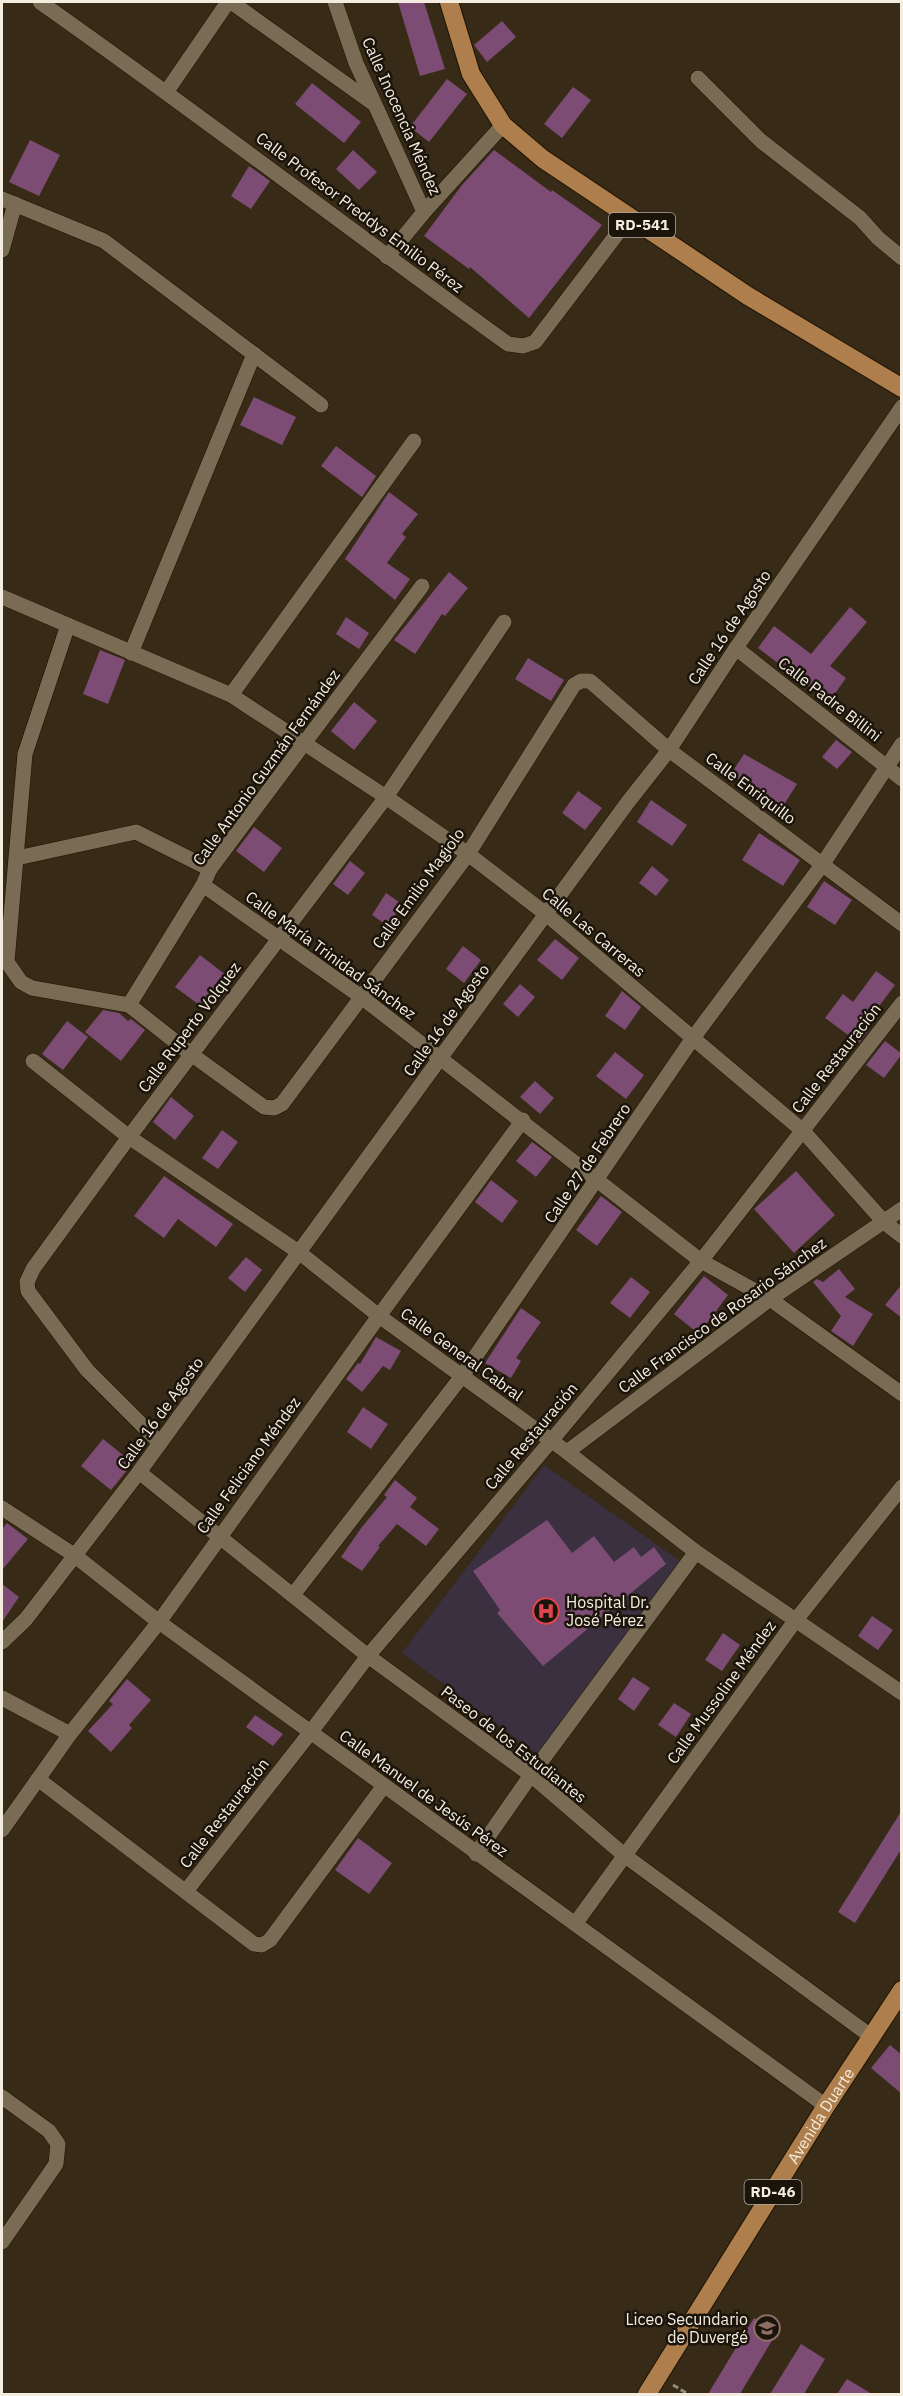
<svg xmlns="http://www.w3.org/2000/svg" width="903" height="2396" viewBox="0 0 903 2396" font-family="'IBM Plex Sans',sans-serif">
  <rect width="100%" height="100%" fill="#372a16"/>
  <path fill="#3a303f" d="M544,1465l146,103 -142,194 -146,-109z"/>
  <g fill="#7c4c74">
    <path d="M398,2h26l21,67 -25,7z"/>
    <path d="M502,21l14,16 -29,25 -13,-17z"/>
    <path d="M447,79l20,15 -38,48 -19,-15z"/>
    <path d="M312,83l49,39 -17,21 -49,-39z"/>
    <path d="M573,87l18,13 -29,38 -18,-14z"/>
    <path d="M30,140l30,15 -21,41 -30,-14z"/>
    <path d="M353,150l24,22 -18,18 -23,-21z"/>
    <path d="M494,150l57,42 1,-2 50,35 -73,93 -59,-51 -1,2 -45,-33 38,-51z"/>
    <path d="M249,166l21,15 -19,28 -20,-13z"/>
    <path d="M254,397l42,20 -14,28 -42,-20z"/>
    <path d="M336,446l40,30 -14,21 -41,-31z"/>
    <path d="M389,492l29,22 -16,20 4,3 -19,26 23,16 -15,21 -50,-41z"/>
    <path d="M449,572l19,16 -23,28 -3,-2 -27,40 -21,-14z"/>
    <path d="M850,607l17,15 -37,44 16,12 -17,24 -71,-54 16,-22 37,28z"/>
    <path d="M346,617l23,16 -10,16 -23,-15z"/>
    <path d="M100,650l25,10 -17,44 -25,-10z"/>
    <path d="M528,658l36,22 -13,21 -36,-22z"/>
    <path d="M354,702l23,19 -23,29 -23,-19z"/>
    <path d="M836,740l16,12 -15,17 -15,-12z"/>
    <path d="M744,754l53,30 -17,27 -27,-16 2,-4 -24,-17z"/>
    <path d="M578,791l24,17 -17,22 -23,-17z"/>
    <path d="M651,800l36,25 -15,21 -35,-24z"/>
    <path d="M254,827l28,21 -18,24 -28,-21z"/>
    <path d="M759,833l41,27 -17,26 -41,-26z"/>
    <path d="M350,861l15,12 -17,22 -15,-11z"/>
    <path d="M652,866l17,14 -13,16 -17,-13z"/>
    <path d="M824,881l28,19 -17,25 -28,-18z"/>
    <path d="M386,893l16,11 -14,22 -16,-11z"/>
    <path d="M555,939l24,19 -17,22 -25,-20z"/>
    <path d="M463,946l18,14 -17,23 -18,-14z"/>
    <path d="M200,955l26,20 -24,32 -27,-20z"/>
    <path d="M876,971l19,14 -30,40 5,4 -11,14 -34,-25 18,-24 10,8z"/>
    <path d="M520,984l15,13 -17,20 -15,-13z"/>
    <path d="M622,991l19,16 -16,23 -20,-14z"/>
    <path d="M103,1010l16,3 9,8 3,-2 14,11 -24,31 -36,-29z"/>
    <path d="M67,1021l21,16 -25,33 -21,-16z"/>
    <path d="M885,1041l17,13 -18,24 -18,-13z"/>
    <path d="M615,1052l29,23 -18,24 -30,-23z"/>
    <path d="M535,1081l19,17 -14,16 -20,-17z"/>
    <path d="M171,1097l23,19 -19,24 -22,-18z"/>
    <path d="M222,1130l16,12 -20,27 -16,-11z"/>
    <path d="M532,1142l20,15 -16,20 -20,-16z"/>
    <path d="M796,1171l39,44 -41,38 -40,-44z"/>
    <path d="M164,1176l69,48 -17,23 -38,-28 -14,19 -30,-22z"/>
    <path d="M491,1180l27,21 -16,22 -27,-21z"/>
    <path d="M601,1196l21,16 -25,34 -21,-16z"/>
    <path d="M246,1257l16,13 -17,22 -17,-14z"/>
    <path d="M839,1269l16,20 -10,8 28,17 -20,32 -22,-15 10,-15 -28,-34 4,-3 6,3z"/>
    <path d="M704,1276l24,19 -29,39 -25,-20z"/>
    <path d="M631,1277l19,15 -20,26 -20,-15z"/>
    <path d="M902,1284v34l-17,-13z"/>
    <path d="M521,1308l20,14 -25,36 5,3 -10,17 -26,-15z"/>
    <path d="M376,1337l25,14 -11,19 -7,-4 -21,26 -16,-13 12,-16 2,1z"/>
    <path d="M363,1407l25,17 -17,25 -24,-17z"/>
    <path d="M103,1439l30,24 -22,27 -30,-24z"/>
    <path d="M395,1480l22,18 -7,9 29,22 -13,17 -29,-22 -19,22 2,1 -18,24 -21,-14 21,-30 25,-30 -3,-2z"/>
    <path d="M547,1520l25,33 22,-17 20,26 20,-15 7,10 13,-10 12,17 -123,102 -46,-53 3,-3 -27,-39z"/>
    <path d="M7,1523l21,16 -26,31v-41z"/>
    <path d="M2,1584l17,13 -17,25z"/>
    <path d="M872,1616l21,14 -15,20 -20,-14z"/>
    <path d="M723,1633l17,12 -18,26 -17,-11z"/>
    <path d="M633,1677l17,11 -16,23 -16,-12z"/>
    <path d="M127,1679l24,21 -22,25 3,3 -21,24 -23,-21 25,-27 -4,-3z"/>
    <path d="M674,1703l17,11 -15,23 -18,-12z"/>
    <path d="M255,1715l28,19 -10,12 -27,-19z"/>
    <path d="M902,1810v38l-47,75 -17,-11z"/>
    <path d="M358,1838l34,25 -23,31 -34,-24z"/>
    <path d="M890,2045l12,10v39l-31,-26z"/>
    <path d="M754,2318l23,14 -37,62h-32z"/>
    <path d="M801,2344l24,15 -21,35h-34z"/>
    <path d="M847,2379l25,15h-35z"/>
  </g>
  <g fill="none" stroke-linecap="round" stroke-linejoin="round">
    <g stroke="#1e1301" stroke-width="16">
      <g id="street">
        <path d="M40,2c158,111 311,229 468,342l15,2 12,-4 95,-125"/>
        <path d="M231,2l143,102"/>
        <path d="M335,2l21,61 68,149"/>
        <path d="M698,78l63,63 99,77 18,20 24,20"/>
        <path d="M167,91l61,-89"/>
        <path d="M2,199l102,42 217,164"/>
        <path d="M2,250l13,-46"/>
        <path d="M387,257l37,-45 79,-87"/>
        <path d="M2,597l229,98 155,102 82,57 78,60 257,217 81,91 18,14"/>
        <path d="M68,625l-43,129 -18,208 14,20 11,6 97,17 62,49 73,53 10,1 8,-4 186,-250 106,-169 7,-4h9l79,69 233,174"/>
        <path d="M736,648l166,131"/>
        <path d="M131,653l123,-299"/>
        <path d="M231,695l183,-254"/>
        <path d="M17,858l119,-26 74,37"/>
        <path d="M203,885l157,111 341,265 69,38 132,95"/>
        <path d="M129,1005l74,-120 7,-16 212,-283"/>
        <path d="M33,1061l96,76 171,116 79,63 188,136 129,100 206,141"/>
        <path d="M160,1443l-73,-73 -59,-79 -1,-9 6,-13 96,-132 257,-340 118,-175"/>
        <path d="M567,1452l203,-153 132,-90"/>
        <path d="M139,1472l229,184 163,119 93,80 248,182"/>
        <path d="M2,1508l72,47 85,67 667,484"/>
        <path d="M293,1595l169,-219 231,-338 129,-173 80,-121"/>
        <path d="M2,1642l24,-23 113,-147 302,-415 187,-255 41,-52 67,-102 166,-241"/>
        <path d="M2,1698l68,36"/>
        <path d="M38,1779l216,165 8,1 8,-5 113,-153"/>
        <path d="M2,1830l68,-96 89,-112 220,-306 144,-196"/>
        <path d="M476,1854l55,-79 165,-223"/>
        <path d="M186,1891l124,-158 58,-77 183,-215 150,-180 201,-258"/>
        <path d="M575,1924l220,-303 107,-134"/>
        <path d="M2,2097l47,34 9,13 -2,20 -54,78"/>
      </g>
    </g>
    <g stroke="#1e1301" stroke-width="20">
      <g id="primary">
        <path d="M449,2l22,72 32,51 40,34 205,137 154,92"/>
        <path id="s1" d="M647,2394l179,-288 76,-116"/>
      </g>
    </g>
    <path stroke="#968b7b" stroke-width="3" stroke-dasharray="6 3" stroke-linecap="butt" d="M673,2385l15,9"/>
    <use href="#street" stroke="#796b54" stroke-width="15"/>
    <use href="#primary" stroke="#ae7e4c" stroke-width="18"/>
  </g>
  <defs>
    <g id="hospital-ring" transform="scale(1.35)"><circle r="9.5" fill="#1a140b" stroke="#e0444e" stroke-width="1.5"/><path d="M-5-5h3v3.5h4V-5h3V5h-3V1.5h-4V5h-3Z" fill="#e0444e"/></g>
    <g id="school-ring" transform="scale(1.35)"><circle r="9.5" fill="#1a140b" stroke="#8d6e63" stroke-width="1.5"/><path d="M0-5L7-2L0 1L-7-2ZM-4 1L0 2.5L4 1V4Q0 6-4 4Z" fill="#8d6e63"/></g>
  </defs>
  <g fill-rule="evenodd">
    <use href="#hospital-ring" x="546" y="1611"/>
    <use href="#school-ring" x="767" y="2328"/>
  </g>
  <g text-anchor="middle" stroke-width="5" stroke-linejoin="round" paint-order="stroke">
    <g fill="#1a140b" stroke="#b3aba0" stroke-width="1.5">
      <rect x="609" y="213" width="66" height="24" rx="4.5"/>
      <rect x="744.5" y="2180" width="57" height="24" rx="4.5"/>
    </g>
    <g font-size="15" font-weight="bold" fill="#f5ece0">
      <text x="642" y="230">RD-541</text>
      <text x="773" y="2197">RD-46</text>
    </g>
    <g font-size="16" fill="#f5ece0" stroke="#1a140b">
      <text transform="translate(402 116) rotate(66)" y="6">Calle Inocencia Méndez</text>
      <text transform="translate(360 212) rotate(37)" y="6">Calle Profesor Preddys Emilio Pérez</text>
      <text transform="translate(729 627) rotate(-56)" y="6">Calle 16 de Agosto</text>
      <text transform="translate(830 699) rotate(38)" y="6">Calle Padre Billini</text>
      <text transform="translate(266 767) rotate(-54)" y="6">Calle Antonio Guzmán Fernández</text>
      <text transform="translate(751 788) rotate(37)" y="6">Calle Enriquillo</text>
      <text transform="translate(418 888) rotate(-54)" y="6">Calle Emilio Magiolo</text>
      <text transform="translate(594 932) rotate(40)" y="6">Calle Las Carreras</text>
      <text transform="translate(331 955) rotate(36)" y="6">Calle María Trinidad Sánchez</text>
      <text transform="translate(446 1020) rotate(-54)" y="6">Calle 16 de Agosto</text>
      <text transform="translate(189 1027) rotate(-53)" y="6">Calle Ruperto Volquez</text>
      <text transform="translate(836 1058) rotate(-52)" y="6">Calle Restauración</text>
      <text transform="translate(587 1163) rotate(-56)" y="6">Calle 27 de Febrero</text>
      <text transform="translate(722 1315) rotate(-36)" y="6">Calle Francisco de Rosario Sánchez</text>
      <text transform="translate(462 1354) rotate(36)" y="6">Calle General Cabral</text>
      <text transform="translate(160 1413) rotate(-54)" y="6">Calle 16 de Agosto</text>
      <text transform="translate(531 1436) rotate(-50)" y="6">Calle Restauración</text>
      <text transform="translate(248 1465) rotate(-54)" y="6">Calle Feliciano Méndez</text>
      <text transform="translate(721 1692) rotate(-54)" y="6">Calle Mussoline Méndez</text>
      <text transform="translate(514 1744) rotate(38)" y="6">Paseo de los Estudiantes</text>
      <text transform="translate(424 1793) rotate(36)" y="6">Calle Manuel de Jesús Pérez</text>
      <text transform="translate(224 1813) rotate(-52)" y="6">Calle Restauración</text>
      <text dy="6" stroke="none"><textPath href="#s1" startOffset="328">Avenida Duarte</textPath></text>
    </g>
    <g font-size="16" fill="#f5ece0" stroke="#1a140b" text-anchor="start">
      <text x="566" y="1608">Hospital Dr.<tspan x="566" dy="18">José Pérez</tspan></text>
      <text x="748" y="2325" text-anchor="end">Liceo Secundario<tspan x="748" dy="18">de Duvergé</tspan></text>
    </g>
  </g>
  <rect width="903" height="2396" fill="none" stroke="#f5ece0" stroke-width="6"/>
</svg>
